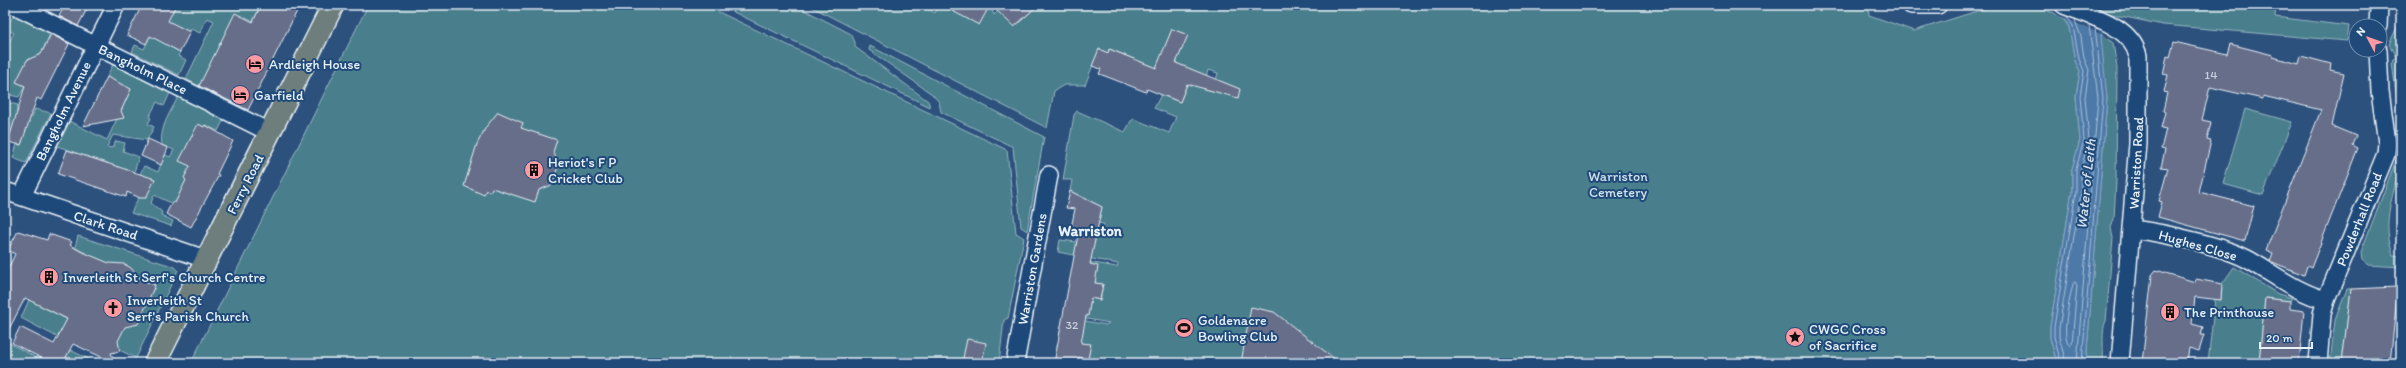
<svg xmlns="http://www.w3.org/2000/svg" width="2406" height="368" viewBox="0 0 2406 368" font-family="Itim,sans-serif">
  <rect width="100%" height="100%" fill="#2d517d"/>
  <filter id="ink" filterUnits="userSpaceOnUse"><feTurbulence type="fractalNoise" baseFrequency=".025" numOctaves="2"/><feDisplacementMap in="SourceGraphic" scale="8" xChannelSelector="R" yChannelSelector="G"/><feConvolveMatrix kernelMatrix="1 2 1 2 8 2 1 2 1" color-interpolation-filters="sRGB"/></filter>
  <g filter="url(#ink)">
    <g fill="#487e8c" stroke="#98b8c2" fill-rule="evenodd">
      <path d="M176,5h85l-10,20 -52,61 -13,-7 28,-58 -7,-3 -7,15 -9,-4 -1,3 -13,-6 -9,20 12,6 -2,4 8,4 -7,15 -47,-23 3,-7 9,4 10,-21 19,-17z"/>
      <path d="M368,5h336l303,145 9,83 8,5 -16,80 -4,2 -5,43h-808z"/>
      <path d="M719,5h76l56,29 4,8v5l73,54 2,6z"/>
      <path d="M808,5h117l-1,2 11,6 4,-8h51l4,10 4,-4 16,16 18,-16 -6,-6h842l1,10 45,16 82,-26h36l22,8 10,7 5,7 6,34 5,10 -4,25 4,44 -8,29v22l-22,136v11l7,25h-980l1,-6 10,2 2,-14 -9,-2 -6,-24 31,6 3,-2 -32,-6v-3l11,2 3,-18 9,2 3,-16 -8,-1 -7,-21 29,5 1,-3 -60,-12 2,-12 34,4 3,-11 5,1 2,-10 -6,-1 4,-16 -32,-16 2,-11h-9l11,-65 3,-4 48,21 6,-11 3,-2 35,14 7,-16 -22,-9 7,-13 19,7 13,-32 -32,-13 -5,11 -46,-19 -2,4 -9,-3 -14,35h-21l-10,6 -7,37zM1172,29l15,6 -8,21 -15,-6zM1208,70l10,3 -5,18 -10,-2z"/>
      <path d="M2098,5h178l-1,12 74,9 -2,15 -184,-16 -66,-14z"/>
      <path d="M14,14l37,18 -14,30 -8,-4 -12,24 8,4 -6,11 -9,-2 -5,-5v-45l2,1 7,-13 -8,-4z"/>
      <path d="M2399,23h2v106l-9,-66 1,-4h4l-8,-15z"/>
      <path d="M2099,33l14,10 4,25 -1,113 -2,38 -3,9 2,10 -7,83c-5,8 -2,30 -3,42h-17l21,-265z"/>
      <path d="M870,46l174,91 -17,94 -6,-4 -8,-80 -72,-35 -2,-10 -7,-8 -63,-44z"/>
      <path d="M113,64l57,29 -6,13 -7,-4 -8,15 2,1 -3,6 6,3 -7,13 -34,-5 -6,12 5,1 4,-7 9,2 -2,8 16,6 -5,15 -9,-3 -2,5 -16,-5 1,-6 -16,-5h-18l1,-6 -18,-6 12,-25 38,19 24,-51 -24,-12z"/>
      <path d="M178,97l46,22 -6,12 -13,-6 -1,2 -6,-3 -6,11 13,8 -21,35 3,2 -12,23 -3,-1 -1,1 -17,-8 -3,8 11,9 -1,3 12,6 -2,5 -40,-13 15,-31 -8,-4 6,-12 14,6 3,-8 -2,-12 11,5 4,-7 -12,-5c-3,-17 9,-34 16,-48z"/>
      <path d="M5,102l13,3 -2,8 16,4 3,-8 16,4 -25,50 -13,-5 4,-14 4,1 3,-8 -19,-3z"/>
      <path d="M2245,109l47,13 -29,73 -40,-11z"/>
      <path d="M2401,147c0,41 -23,64 -8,108l8,1v11l-33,-2 -6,-5 -1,-8z"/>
      <path d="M78,236l97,31 3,3 -42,88 -23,-11 11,-20 11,-5v3l2,-1 16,-35h2l-1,-6 -13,-3 -1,-3 -5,1 -5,-10 -1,1 -25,-6 -1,-2 -6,-1 -22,-13z"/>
      <path d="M2234,267l44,27 14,4 -2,3 -25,-3 -6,65h-51l7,-64 6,1 1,-16z"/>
      <path d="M2347,289h4l-9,74h-12l5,-43z"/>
      <path d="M29,300l45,23 -12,13 -5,1 -36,-19z"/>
      <path d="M5,341l36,19 2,3h-38z"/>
      <path d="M70,350l27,13h-34z"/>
    </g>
    <path fill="#4d79a8" stroke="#8ba9c8" d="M2057,5h41l9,93 -21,265h-29l-7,-25v-11l22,-136v-22l8,-29 -4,-44 4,-25 -5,-10 -6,-34z"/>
    <path fill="#2d517d" d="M2055,5h28l16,7 2,22 -41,-18z"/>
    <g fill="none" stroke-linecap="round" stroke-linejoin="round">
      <g stroke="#aac1d8" stroke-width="1">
        <path d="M2075,282l2,3 -5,59 -2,2c-10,-10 0,-48 3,-62z"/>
        <path d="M2061,363l-7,-26v-10l22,-135v-23l8,-29 -4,-44 4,-25 -5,-12 -6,-33 -6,-10"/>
        <path d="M2066,363l-7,-26v-9l22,-135v-24l8,-29 -4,-43 4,-27 -5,-12 -3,-21 -6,-17"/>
        <path d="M2077,363l21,-265 -9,-73"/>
        <path d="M2082,363l21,-265 -8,-71"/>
      </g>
    </g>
    <g fill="#666e8a" stroke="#e8f1f8">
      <path d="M65,5h24l-11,21 -19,-10z"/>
      <path d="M142,5h34l-8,16 22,11 -10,20 -30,-16 -4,8 -19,-9z"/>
      <path d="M261,5h39l-52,105 -49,-24 36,-73 18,9z"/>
      <path d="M941,5h49l-11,20z"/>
      <path d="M991,5h47l-24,22z"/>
      <path d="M1172,29l16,6 -12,28 64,26 -2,9 -51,-14 -7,18 -33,-13 -1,3 -41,-16 -6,-2 2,-5 -9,-3 7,-17 9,4 1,-4 47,19z"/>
      <path d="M51,34l18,10 -28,56 -4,-2 -16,47 -13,-3 17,-56 -9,-4 11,-22 14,-6z"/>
      <path d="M2174,42l53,12 3,-10 43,11v2l26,7 2,-8 30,8 -1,6 14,3 -12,53 24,10 -4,9 6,3 -47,120 -4,-2 -3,9 -34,-14 3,-8 -7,-3 55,-140 -58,-14v3l-53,-12 -8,33 9,2 -4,18 4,1 -12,51 55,14 -9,35 -87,-24 4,-15 -3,-1 9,-33 -7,-1 4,-17 -4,-1 5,-20 -5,-1 4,-16 -2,-1 4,-18 -3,-1 4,-17 -5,-1 4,-18 3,1z"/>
      <path d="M107,77l24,12 -10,22 3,7 -41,8z"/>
      <path d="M498,112l25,11 -2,5 36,12 -4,12 6,11 -7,22 -13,5 -4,12 -43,-14 -2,4 -4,-2 -2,5 -20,-9 13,-42 9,-17z"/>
      <path d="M198,124l6,3 1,-2 28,16 -16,33 2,1 -28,52 -25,-13 6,-12 3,1 11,-23 -2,-2 6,-12 -11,-5z"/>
      <path d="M148,139l20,9 -7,17 -20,-9z"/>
      <path d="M67,150l88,29 -9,19h-6l-13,-6 -1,5 -68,-23z"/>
      <path d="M1070,191l32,16 -12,57 8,2 -3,17 8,1 -3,16 -9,-2 -3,18h-2l-5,27 10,1 -3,15 -10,-2 -1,6h-23l25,-133 -8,-2 4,-19 -9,-1z"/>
      <path d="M18,231l29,9 2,-6 23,8 -2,3 10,6 29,12 15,1 7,4 10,12 14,5 -17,39 -13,3 -7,14 2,10 -9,2 4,10 -42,-19 -10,19h-12l-39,-20 8,-16 34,17 13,-25 -42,-21 -20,39v-62l10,-21 -7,-4z"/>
      <path d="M2156,270l39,12 1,-3 26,5 -1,16 -26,-3 -3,27 11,3 -2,8h3l-5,16 -10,-3 -2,15h-45l10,-88z"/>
      <path d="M2398,287l-8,76h-48l9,-74z"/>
      <path d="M2265,298l25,3v8l14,2 -5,52h-40z"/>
      <path d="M1251,307l23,5 66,51h-99z"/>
      <path d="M967,339l19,4 -4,20h-20z"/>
    </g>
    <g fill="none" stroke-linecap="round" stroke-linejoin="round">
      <g stroke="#e8f1f8" stroke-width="20">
        <g id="minor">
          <path d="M14,5l257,128"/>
          <path d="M1911,5h27"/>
          <path d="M2064,5c26,11 67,20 74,51v87l-18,220"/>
          <path d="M2378,26l1,-21"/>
          <path d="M5,191l203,69"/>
          <path d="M22,196l94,-191"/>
          <path d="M2132,229c31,4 88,16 115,30 26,14 50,34 79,41"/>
          <path d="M1015,363l34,-188"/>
          <path d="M2318,363l4,-49 4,-14 60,-146 1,-11 -7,-52 -2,-41"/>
        </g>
      </g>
      <g stroke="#e8f1f8" stroke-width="24">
        <path id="major" d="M155,363l178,-358"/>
      </g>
      <use href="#minor" stroke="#1f4a7a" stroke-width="17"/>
      <use href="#major" stroke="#6d7e7c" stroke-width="21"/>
    </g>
  </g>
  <defs>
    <g id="hotel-disc" transform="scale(1)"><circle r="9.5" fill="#ff9aa2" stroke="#1f4a7a"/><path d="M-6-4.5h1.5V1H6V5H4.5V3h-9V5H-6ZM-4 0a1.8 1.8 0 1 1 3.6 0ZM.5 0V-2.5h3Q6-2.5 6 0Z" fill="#111"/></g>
    <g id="building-disc" transform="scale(1)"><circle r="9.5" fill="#ff9aa2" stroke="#1f4a7a"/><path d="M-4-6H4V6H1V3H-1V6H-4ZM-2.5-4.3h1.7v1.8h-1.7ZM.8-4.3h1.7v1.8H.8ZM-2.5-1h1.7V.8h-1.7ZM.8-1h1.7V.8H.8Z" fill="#111"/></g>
    <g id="church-disc" transform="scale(1)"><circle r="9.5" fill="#ff9aa2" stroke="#1f4a7a"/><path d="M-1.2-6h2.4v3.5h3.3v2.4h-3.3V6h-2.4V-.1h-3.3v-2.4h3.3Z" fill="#111"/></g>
    <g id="stadium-disc" transform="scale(1)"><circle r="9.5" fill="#ff9aa2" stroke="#1f4a7a"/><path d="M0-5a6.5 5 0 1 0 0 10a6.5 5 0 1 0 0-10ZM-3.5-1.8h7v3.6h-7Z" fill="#111"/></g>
    <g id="sight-disc" transform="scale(1)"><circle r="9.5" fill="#ff9aa2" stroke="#1f4a7a"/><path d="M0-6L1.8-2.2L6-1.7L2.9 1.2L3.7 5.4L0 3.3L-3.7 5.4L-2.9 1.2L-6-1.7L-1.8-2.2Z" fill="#111"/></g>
  </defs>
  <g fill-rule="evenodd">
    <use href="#hotel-disc" x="255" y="64"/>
    <use href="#hotel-disc" x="240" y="95"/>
    <use href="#building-disc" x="534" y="170"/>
    <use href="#building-disc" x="49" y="277"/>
    <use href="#church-disc" x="113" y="308"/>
    <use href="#building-disc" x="2170" y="312"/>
    <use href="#stadium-disc" x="1184" y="328"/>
    <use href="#sight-disc" x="1795" y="337"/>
  </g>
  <g text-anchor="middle" stroke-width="4" stroke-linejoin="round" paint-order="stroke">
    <g font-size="12" fill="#c8d0dc">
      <text x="2211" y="79">14</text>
      <text x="1072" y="329">32</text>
    </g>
    <g font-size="14" fill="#e8f1f8" stroke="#1f4a7a" text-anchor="start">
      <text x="269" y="69">Ardleigh House</text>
      <text x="254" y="100">Garfield</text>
      <text x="548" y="167">Heriot's F P<tspan x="548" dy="16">Cricket Club</tspan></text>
      <text x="63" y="282">Inverleith St Serf's Church Centre</text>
      <text x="127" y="305">Inverleith St<tspan x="127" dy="16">Serf's Parish Church</tspan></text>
      <text x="2184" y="317">The Printhouse</text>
      <text x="1198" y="325">Goldenacre<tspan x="1198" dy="16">Bowling Club</tspan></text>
      <text x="1809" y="334">CWGC Cross<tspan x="1809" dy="16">of Sacrifice</tspan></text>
    </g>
    <g font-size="14" fill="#e8f1f8" stroke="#1f4a7a">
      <text transform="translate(143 69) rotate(26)" y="5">Bangholm Place</text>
      <text transform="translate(63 111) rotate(-64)" y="5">Bangholm Avenue</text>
      <text transform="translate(2136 163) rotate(-87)" y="5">Warriston Road</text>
      <text transform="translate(245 184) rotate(-63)" y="5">Ferry Road</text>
      <text transform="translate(2359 219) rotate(-68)" y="5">Powderhall Road</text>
      <text transform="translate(106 225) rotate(18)" y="5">Clark Road</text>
      <text transform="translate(2198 245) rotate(16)" y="5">Hughes Close</text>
      <text transform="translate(1032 269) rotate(-80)" y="5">Warriston Gardens</text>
    </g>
    <g font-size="14" fill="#d0e0e8" stroke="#1f4a7a">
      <text x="1618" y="181">Warriston<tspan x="1618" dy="16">Cemetery</tspan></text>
    </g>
    <g font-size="15" font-style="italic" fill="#d1dfec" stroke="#1f4a7a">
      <text transform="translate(2086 184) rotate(-84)" y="5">Water of Leith</text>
    </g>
    <g font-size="15" font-weight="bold" fill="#e8f1f8" stroke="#1f4a7a">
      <text x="1090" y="236">Warriston</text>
    </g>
  </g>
  <rect width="2406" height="368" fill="none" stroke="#1f4a7a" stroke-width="20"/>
  <rect x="10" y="10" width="2386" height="348" fill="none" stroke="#e8f1f8" stroke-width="1.5" filter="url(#ink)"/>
  <g transform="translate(2368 38) rotate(311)"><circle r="19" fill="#1f4a7a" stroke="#6f8dac"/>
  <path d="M0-3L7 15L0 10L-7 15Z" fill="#ff9aa2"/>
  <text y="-6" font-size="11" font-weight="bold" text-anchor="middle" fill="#e8f1f8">N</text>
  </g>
  <path d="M2260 342v6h52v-6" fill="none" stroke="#e8f1f8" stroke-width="2"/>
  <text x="2266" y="342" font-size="12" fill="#e8f1f8" stroke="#1f4a7a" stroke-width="3" paint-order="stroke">20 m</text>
</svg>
